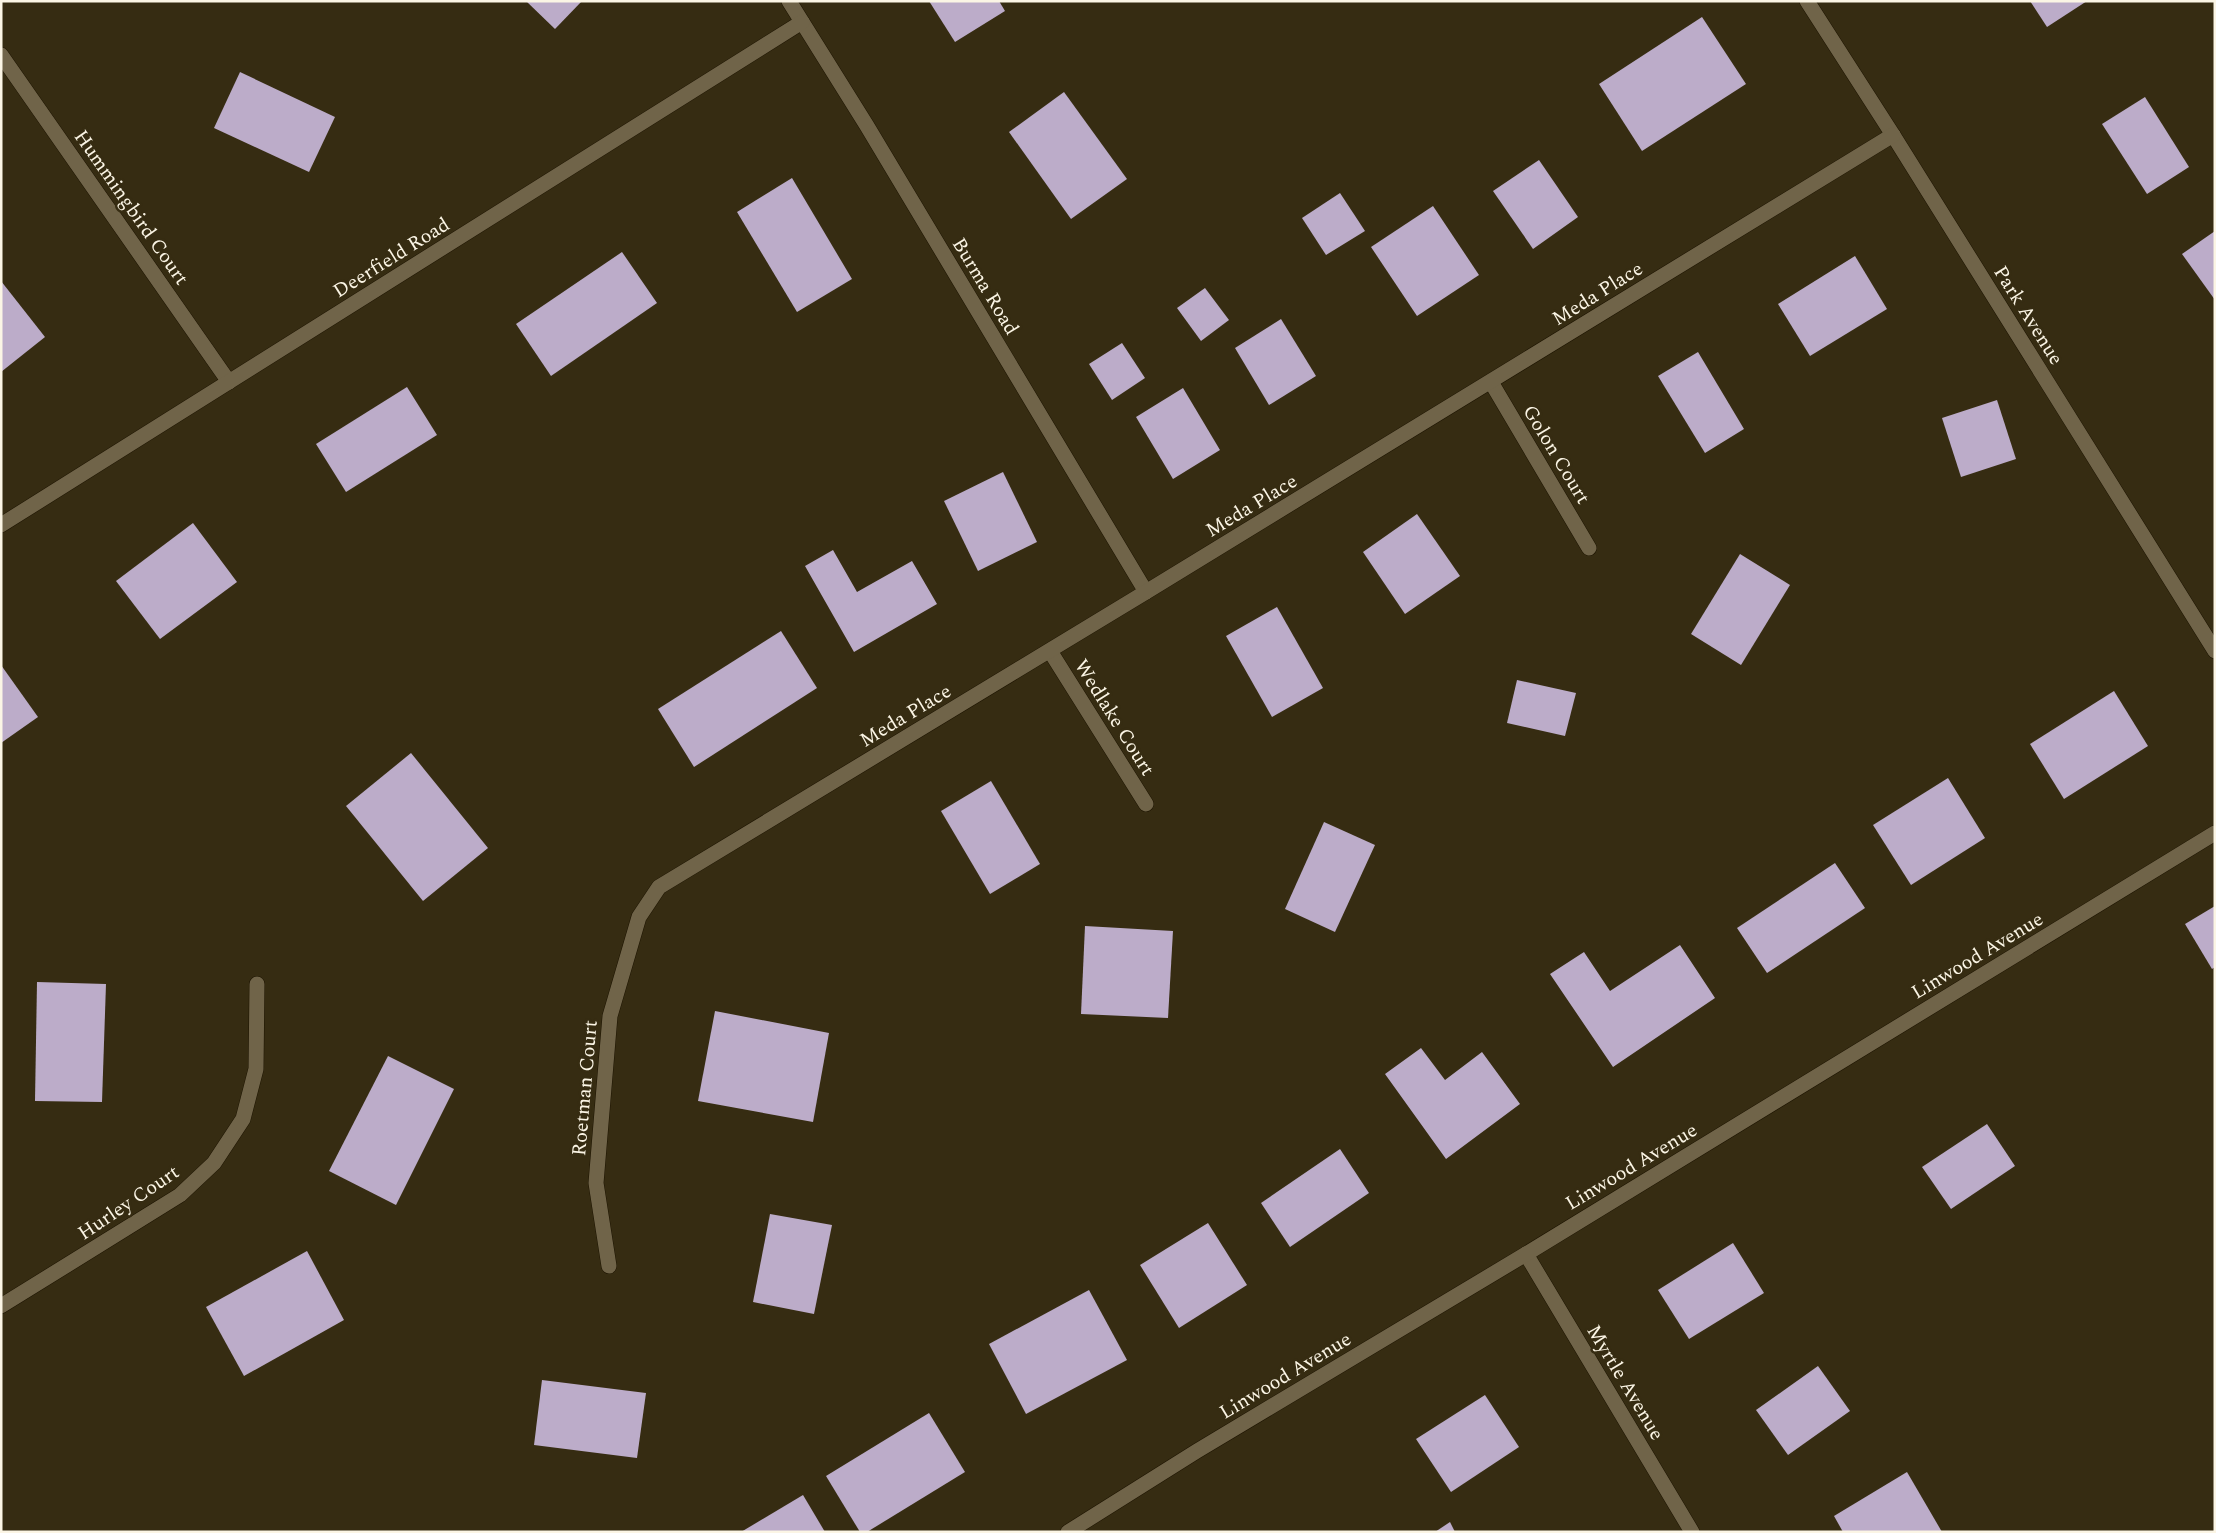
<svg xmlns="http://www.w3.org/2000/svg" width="2216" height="1533" viewBox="0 0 2216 1533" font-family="Spectral,serif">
  <rect width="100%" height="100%" fill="#362c12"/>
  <g fill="#bcacc9">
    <path d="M526,1h56l-27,28z"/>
    <path d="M929,1h70l6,10 -50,31z"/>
    <path d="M2030,1h57l-40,26z"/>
    <path d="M1702,17l44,67 -104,67 -43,-67z"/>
    <path d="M240,72l95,45 -26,55 -95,-44z"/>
    <path d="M1064,92l63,87 -56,40 -62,-87z"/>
    <path d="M2145,97l44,70 -42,27 -45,-70z"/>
    <path d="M1539,160l39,57 -45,32 -40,-58z"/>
    <path d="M792,178l60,101 -55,33 -60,-100z"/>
    <path d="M1340,193l25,38 -39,24 -24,-37z"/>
    <path d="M1433,206l46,69 -62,41 -46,-69z"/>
    <path d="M2215,231v69l-33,-46z"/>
    <path d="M622,252l35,51 -106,73 -35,-52z"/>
    <path d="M1855,256l32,53 -77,47 -32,-52z"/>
    <path d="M1,281l44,56 -44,35z"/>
    <path d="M1205,288l24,32 -28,21 -24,-33z"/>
    <path d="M1281,319l35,57 -47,29 -34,-57z"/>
    <path d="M1122,343l23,35 -33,22 -23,-36z"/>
    <path d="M1698,352l46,77 -39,24 -47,-77z"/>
    <path d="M407,387l30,48 -91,57 -30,-48z"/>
    <path d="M1183,388l37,62 -47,29 -37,-62z"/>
    <path d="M1997,400l19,59 -55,18 -19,-59z"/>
    <path d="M1003,472l34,70 -59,29 -34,-70z"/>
    <path d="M1417,514l43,62 -55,38 -42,-62z"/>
    <path d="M193,523l44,59 -77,57 -44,-58z"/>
    <path d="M833,550l24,42 55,-31 25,43 -83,48 -49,-86z"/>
    <path d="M1740,554l50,31 -49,80 -50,-31z"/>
    <path d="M1277,607l46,81 -51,29 -46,-81z"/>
    <path d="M781,631l36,57 -123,79 -36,-58z"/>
    <path d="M1,665l37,52 -37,26z"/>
    <path d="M1517,680l59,13 -11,43 -58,-13z"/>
    <path d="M2114,691l34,55 -84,53 -34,-55z"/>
    <path d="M411,753l77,95 -65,53 -77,-95z"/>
    <path d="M1948,778l37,60 -74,47 -38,-60z"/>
    <path d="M991,781l49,83 -50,30 -49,-83z"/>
    <path d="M1324,822l51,23 -40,87 -50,-23z"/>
    <path d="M1835,863l30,45 -98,65 -30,-45z"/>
    <path d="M2215,906v61l-3,2 -27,-45z"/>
    <path d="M1085,926l88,5 -5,87 -87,-4z"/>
    <path d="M1680,945l35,53 -102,69 -63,-93 34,-22 26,39z"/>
    <path d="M37,982l69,2 -4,118 -67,-1z"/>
    <path d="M715,1011l114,22 -16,89 -115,-21z"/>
    <path d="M1421,1048l24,32 37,-28 38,52 -74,55 -61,-85z"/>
    <path d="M388,1056l66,33 -58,116 -67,-34z"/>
    <path d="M1987,1124l28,42 -64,43 -29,-42z"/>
    <path d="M1340,1149l29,44 -79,54 -29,-44z"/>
    <path d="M770,1214l62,11 -18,89 -61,-12z"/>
    <path d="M1208,1223l39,62 -68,43 -39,-63z"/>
    <path d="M1733,1243l31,50 -75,46 -31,-49z"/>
    <path d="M307,1251l37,69 -100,56 -38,-69z"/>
    <path d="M1089,1290l38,70 -101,54 -37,-70z"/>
    <path d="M1818,1366l32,45 -62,44 -32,-45z"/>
    <path d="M542,1380l104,13 -9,65 -103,-13z"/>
    <path d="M1485,1395l34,52 -68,45 -35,-53z"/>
    <path d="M929,1413l36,59 -98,60h-7l-34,-56z"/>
    <path d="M1907,1472l35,60h-99l-9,-16z"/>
    <path d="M803,1495l22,37h-84z"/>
    <path d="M1450,1522l5,10h-20z"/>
  </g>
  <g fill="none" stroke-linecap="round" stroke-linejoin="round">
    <g stroke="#1d1400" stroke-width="16">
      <g id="street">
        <path d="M789,1l78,125 279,466"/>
        <path d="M1807,1l86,134 322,516"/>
        <path d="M1,55l228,327"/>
        <path d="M1491,382l98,166"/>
        <path d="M1,525l801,-503"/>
        <path d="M1050,651l96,153"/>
        <path d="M1526,1254l166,278"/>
        <path d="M609,1266l-13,-83 14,-167 29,-99 20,-30 487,-295 747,-457"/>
        <path d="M1,1306l179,-111 34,-32 29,-44 13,-50 1,-85"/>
        <path d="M1068,1532l129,-81 329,-197 689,-421"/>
      </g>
    </g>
    <use href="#street" stroke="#706449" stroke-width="15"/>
  </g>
  <g text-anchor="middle" stroke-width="5" stroke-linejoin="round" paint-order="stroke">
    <g font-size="20" fill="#fbf5e5" stroke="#362c12">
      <text transform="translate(132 207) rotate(55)" y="7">Hummingbird Court</text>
      <text transform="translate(391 257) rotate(-32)" y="7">Deerfield Road</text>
      <text transform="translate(986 286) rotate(59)" y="7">Burma Road</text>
      <text transform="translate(1597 293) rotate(-32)" y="7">Meda Place</text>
      <text transform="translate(2029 315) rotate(58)" y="7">Park Avenue</text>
      <text transform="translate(1557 454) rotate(59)" y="7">Golon Court</text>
      <text transform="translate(1251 505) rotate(-31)" y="7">Meda Place</text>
      <text transform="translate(905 715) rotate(-31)" y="7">Meda Place</text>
      <text transform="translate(1115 717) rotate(58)" y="7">Wedlake Court</text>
      <text transform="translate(1977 955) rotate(-31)" y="7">Linwood Avenue</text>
      <text transform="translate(584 1088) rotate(-85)" y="7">Roetman Court</text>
      <text transform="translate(1631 1166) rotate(-31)" y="7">Linwood Avenue</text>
      <text transform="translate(128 1202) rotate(-34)" y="7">Hurley Court</text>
      <text transform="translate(1285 1375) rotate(-31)" y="7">Linwood Avenue</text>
      <text transform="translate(1626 1382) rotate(59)" y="7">Myrtle Avenue</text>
    </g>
  </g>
  <rect width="2216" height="1533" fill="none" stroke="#fbf5e5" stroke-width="5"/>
</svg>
